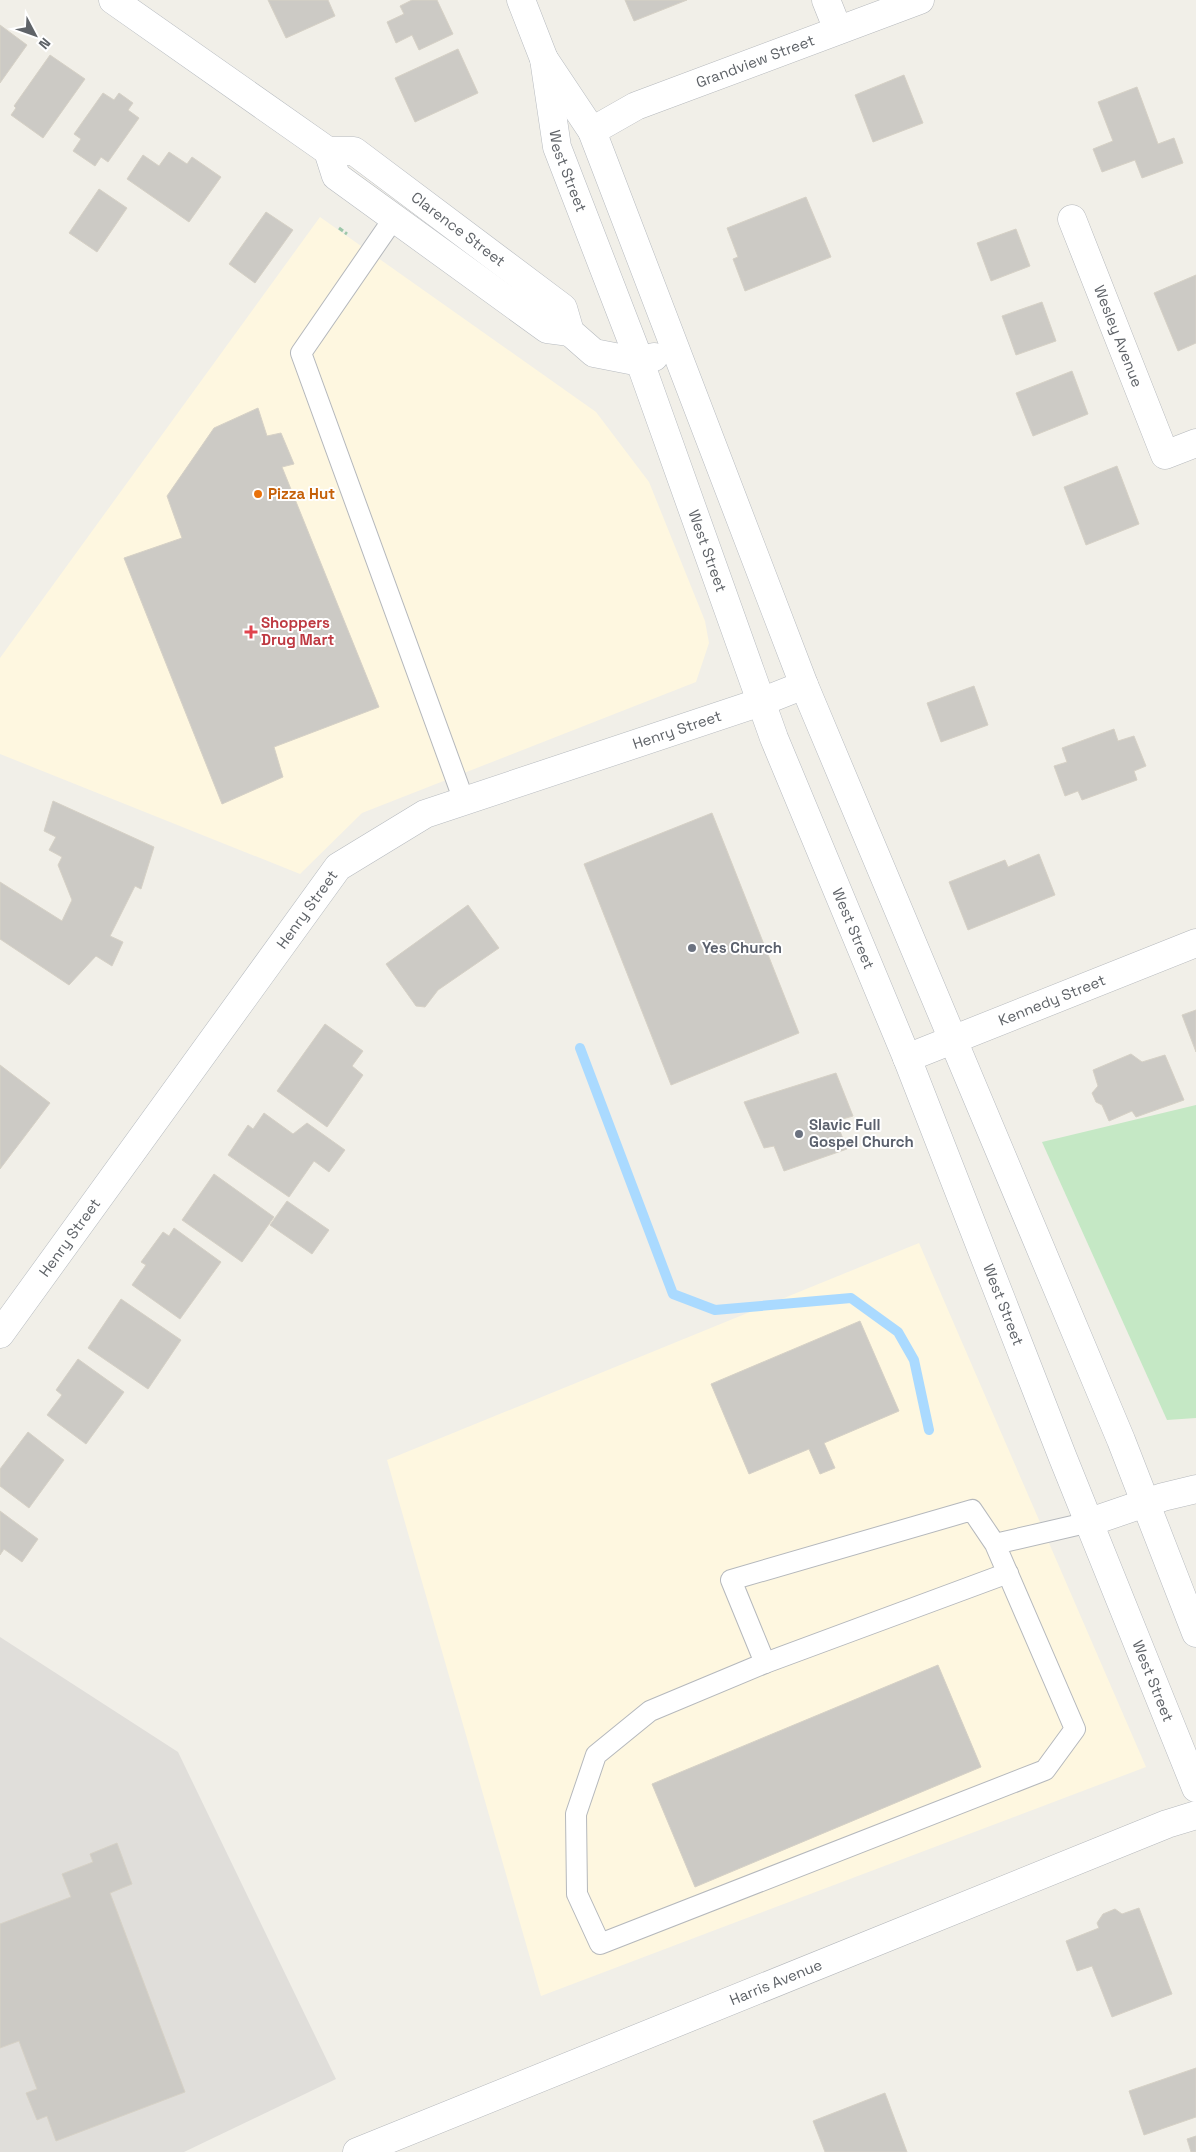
<svg xmlns="http://www.w3.org/2000/svg" width="1196" height="2152" viewBox="0 0 1196 2152" font-family="'Space Grotesk',sans-serif">
  <rect width="100%" height="100%" fill="#f1efe8"/>
  <g fill="#fef7e0">
    <path d="M320,217l276,195 53,70 56,139 4,22 -13,39 -334,131 -62,61 -300,-120v-96z"/>
    <path d="M919,1243l227,524 -605,229 -154,-536z"/>
  </g>
  <path fill="#e0deda" d="M0,1637l178,115 158,327 -152,73h-184z"/>
  <path fill="#c5e8c5" d="M1196,1105v313l-29,2 -125,-278z"/>
  <g fill="none" stroke-linecap="round" stroke-linejoin="round">
    <path stroke="#aadaff" stroke-width="10" d="M580,1048l93,246 42,16 136,-12 47,34 16,28 15,70"/>
  </g>
  <g fill="#cccac5" stroke="#d6d1c6">
    <path d="M268,0h60l7,16 -49,22z"/>
    <path d="M412,0h25l16,34 -34,16 -7,-15 -16,8 -9,-21 17,-8 -4,-8z"/>
    <path d="M625,0h62l-53,21z"/>
    <path d="M0,25l27,20 -27,38z"/>
    <path d="M458,49l20,44 -63,29 -20,-44z"/>
    <path d="M50,55l35,24 -42,59 -32,-23 5,-7 -2,-2z"/>
    <path d="M904,75l19,48 -50,19 -18,-47z"/>
    <path d="M1137,87l21,57 16,-6 9,25 -41,15 -7,-18 -33,12 -9,-23 20,-8 -15,-39z"/>
    <path d="M103,93l11,7 5,-7 14,10 -5,7 11,8 -31,44 -7,-5 -6,9 -22,-15 8,-12 -7,-5z"/>
    <path d="M169,152l18,12 5,-7 29,20 -32,45 -62,-43 16,-24 16,11z"/>
    <path d="M99,189l28,19 -30,44 -28,-19z"/>
    <path d="M806,197l25,60 -86,34 -12,-32 5,-2 -11,-29z"/>
    <path d="M266,212l27,18 -38,53 -26,-19z"/>
    <path d="M1016,229l14,37 -39,15 -14,-38z"/>
    <path d="M1196,275v68l-18,8 -24,-58z"/>
    <path d="M1042,302l14,39 -40,14 -14,-39z"/>
    <path d="M1072,371l16,43 -55,22 -17,-43z"/>
    <path d="M258,408l9,28 14,-3 13,31 -12,3 97,240 -105,40 9,30 -61,27 -98,-246 58,-20 -15,-42 47,-68z"/>
    <path d="M1117,466l22,58 -53,21 -22,-58z"/>
    <path d="M974,686l14,39 -47,17 -14,-39z"/>
    <path d="M1114,729l4,12 16,-5 12,30 -12,5 3,9 -55,20 -4,-9 -13,5 -11,-30 13,-4 -5,-14z"/>
    <path d="M53,801l101,46 -13,42 -6,-3 -25,50 13,6 -11,24 -16,-10 -27,29 -69,-46v-57l62,39 10,-21 -14,-35 4,-8 -13,-7 7,-13 -12,-6z"/>
    <path d="M712,813l87,220 -128,52 -87,-221z"/>
    <path d="M1039,854l16,41 -87,35 -19,-48 56,-22 3,7z"/>
    <path d="M468,905l31,43 -61,42 -13,17 -9,-1 -30,-42z"/>
    <path d="M1196,1010v42l-14,-37z"/>
    <path d="M325,1024l38,27 -11,15 11,9 -36,52 -50,-36z"/>
    <path d="M1131,1054l11,8 23,-7 19,45 -48,17 -4,-6 -23,10 -7,-16 -6,-3 -4,-9 6,-7 -5,-16z"/>
    <path d="M0,1065l50,38 -50,66z"/>
    <path d="M836,1073l17,43 -17,5 11,28 -63,22 -10,-25 -10,2 -20,-46z"/>
    <path d="M264,1113l29,21 14,-11 38,27 -16,22 -15,-11 -25,36 -61,-42 20,-30 5,4z"/>
    <path d="M214,1174l60,43 -32,45 -60,-42z"/>
    <path d="M287,1201l42,29 -17,24 -42,-29z"/>
    <path d="M174,1228l47,34 -41,57 -48,-34 14,-20 -5,-3 22,-30 6,4z"/>
    <path d="M121,1299l60,41 -33,49 -60,-41z"/>
    <path d="M860,1321l39,90 -75,32 11,25 -15,6 -11,-25 -60,25 -38,-90z"/>
    <path d="M78,1359l46,33 -38,52 -39,-29 15,-20 -6,-5z"/>
    <path d="M28,1432l36,28 -35,48 -29,-22v-17z"/>
    <path d="M0,1511l38,28 -16,23 -18,-13 -4,6z"/>
    <path d="M938,1665l43,102 -286,120 -43,-103z"/>
    <path d="M117,1843l15,41 -22,9 75,199 -129,49 -9,-25 -10,4 -11,-27 11,-4 -18,-48 -19,7v-124l71,-27 -9,-23 31,-12 -3,-8z"/>
    <path d="M1139,1908l33,86 -60,23 -20,-51 -15,5 -11,-30 33,-13 -2,-5 6,-9 12,-5 7,5z"/>
    <path d="M1196,2068v49l-52,18 -15,-44z"/>
    <path d="M885,2093l22,59h-82l-12,-31z"/>
    <path d="M1196,2136v16h-5l-4,-13z"/>
  </g>
  <g fill="none" stroke-linecap="round" stroke-linejoin="round">
    <g stroke="#b5b8bc" stroke-width="22">
      <g id="lane">
        <path d="M394,218l-93,135 163,448"/>
        <path d="M995,1544l80,185 -30,41 -445,174 -23,-50 -1,-80 20,-59 54,-44 115,-48 -34,-83 241,-70 23,34 95,-22"/>
        <path d="M765,1663l243,-90"/>
      </g>
    </g>
    <g stroke="#b5b8bc" stroke-width="29">
      <g id="street">
        <path d="M826,0l12,30"/>
        <path id="s1" d="M592,131l44,-25 284,-106"/>
        <path id="s2" d="M1072,219l93,236 31,-12"/>
        <path id="s3" d="M907,1058l289,-115"/>
        <path d="M1090,1522l73,-25 33,-8"/>
        <path id="s4" d="M357,2152l810,-328 29,-9"/>
      </g>
    </g>
    <g stroke="#b6babf" stroke-width="29">
      <g id="secondary">
        <path id="s5" d="M113,0l215,151h26l209,157 7,24 24,21 46,9 14,-5"/>
        <path d="M521,0l23,59 48,72 212,554 317,755 75,193"/>
        <path id="s6" d="M544,59l13,88 83,215 134,376 133,320 156,400 133,330"/>
        <path d="M328,151l8,25 211,153 23,3"/>
        <path id="s7" d="M0,1334l338,-467 87,-53 336,-112 43,-17"/>
      </g>
    </g>
    <path stroke="#9cc7a9" stroke-width="3" stroke-dasharray="5 2.5" stroke-linecap="butt" d="M339,228l8,6"/>
    <use href="#lane" stroke="#fff" stroke-width="20"/>
    <use href="#street" stroke="#fff" stroke-width="28"/>
    <use href="#secondary" stroke="#fff" stroke-width="28"/>
  </g>
  <circle fill="#e8710a" stroke="#fff" stroke-width="2" cx="258" cy="494" r="5"/>
  <path fill="#e0444e" stroke="#fff" stroke-width="2" d="M248.5 624.5h5v5h5v5h-5v5h-5v-5h-5v-5h5z"/>
  <g fill="#6b7280" stroke="#fff" stroke-width="2">
    <circle cx="692" cy="948" r="5"/>
    <circle cx="799" cy="1134" r="5"/>
  </g>
  <g text-anchor="middle" stroke-width="4" stroke-linejoin="round" paint-order="stroke">
    <g font-size="15" fill="#5f6368" stroke="#fff">
      <text dy="5" stroke="none"><textPath href="#s1" startOffset="178">Grandview Street</textPath></text>
      <text dy="5" stroke="none"><textPath href="#s6" startOffset="115">West Street</textPath></text>
      <text dy="5" stroke="none"><textPath href="#s5" startOffset="419">Clarence Street</textPath></text>
      <text dy="5" stroke="none"><textPath href="#s2" startOffset="126">Wesley Avenue</textPath></text>
      <text dy="5" stroke="none"><textPath href="#s6" startOffset="520">West Street</textPath></text>
      <text dy="5" stroke="none"><textPath href="#s7" startOffset="944">Henry Street</textPath></text>
      <text dy="5" stroke="none"><textPath href="#s7" startOffset="524">Henry Street</textPath></text>
      <text dy="5" stroke="none"><textPath href="#s6" startOffset="925">West Street</textPath></text>
      <text dy="5" stroke="none"><textPath href="#s3" startOffset="156">Kennedy Street</textPath></text>
      <text dy="5" stroke="none"><textPath href="#s7" startOffset="119">Henry Street</textPath></text>
      <text dy="5" stroke="none"><textPath href="#s6" startOffset="1330">West Street</textPath></text>
      <text dy="5" stroke="none"><textPath href="#s6" startOffset="1735">West Street</textPath></text>
      <text dy="5" stroke="none"><textPath href="#s4" startOffset="452">Harris Avenue</textPath></text>
    </g>
    <g font-size="15" font-weight="bold" fill="#c56008" stroke="#fff" text-anchor="start">
      <text x="268" y="499">Pizza Hut</text>
    </g>
    <g font-size="15" font-weight="bold" fill="#be3a42" stroke="#fff" text-anchor="start">
      <text x="261" y="628">Shoppers<tspan x="261" dy="17">Drug Mart</tspan></text>
    </g>
    <g font-size="15" font-weight="bold" fill="#5b616d" stroke="#fff" text-anchor="start">
      <text x="702" y="953">Yes Church</text>
      <text x="809" y="1130">Slavic Full<tspan x="809" dy="17">Gospel Church</tspan></text>
    </g>
  </g>
  <g transform="translate(35 35) rotate(131)" stroke="#ffffff" stroke-width="4" paint-order="stroke">
  <path d="M0-4L9 19L0 12L-9 19Z" fill="#5f6368"/>
  <text y="-8" font-size="14" font-weight="bold" text-anchor="middle" fill="#5f6368">N</text>
  </g>
</svg>
